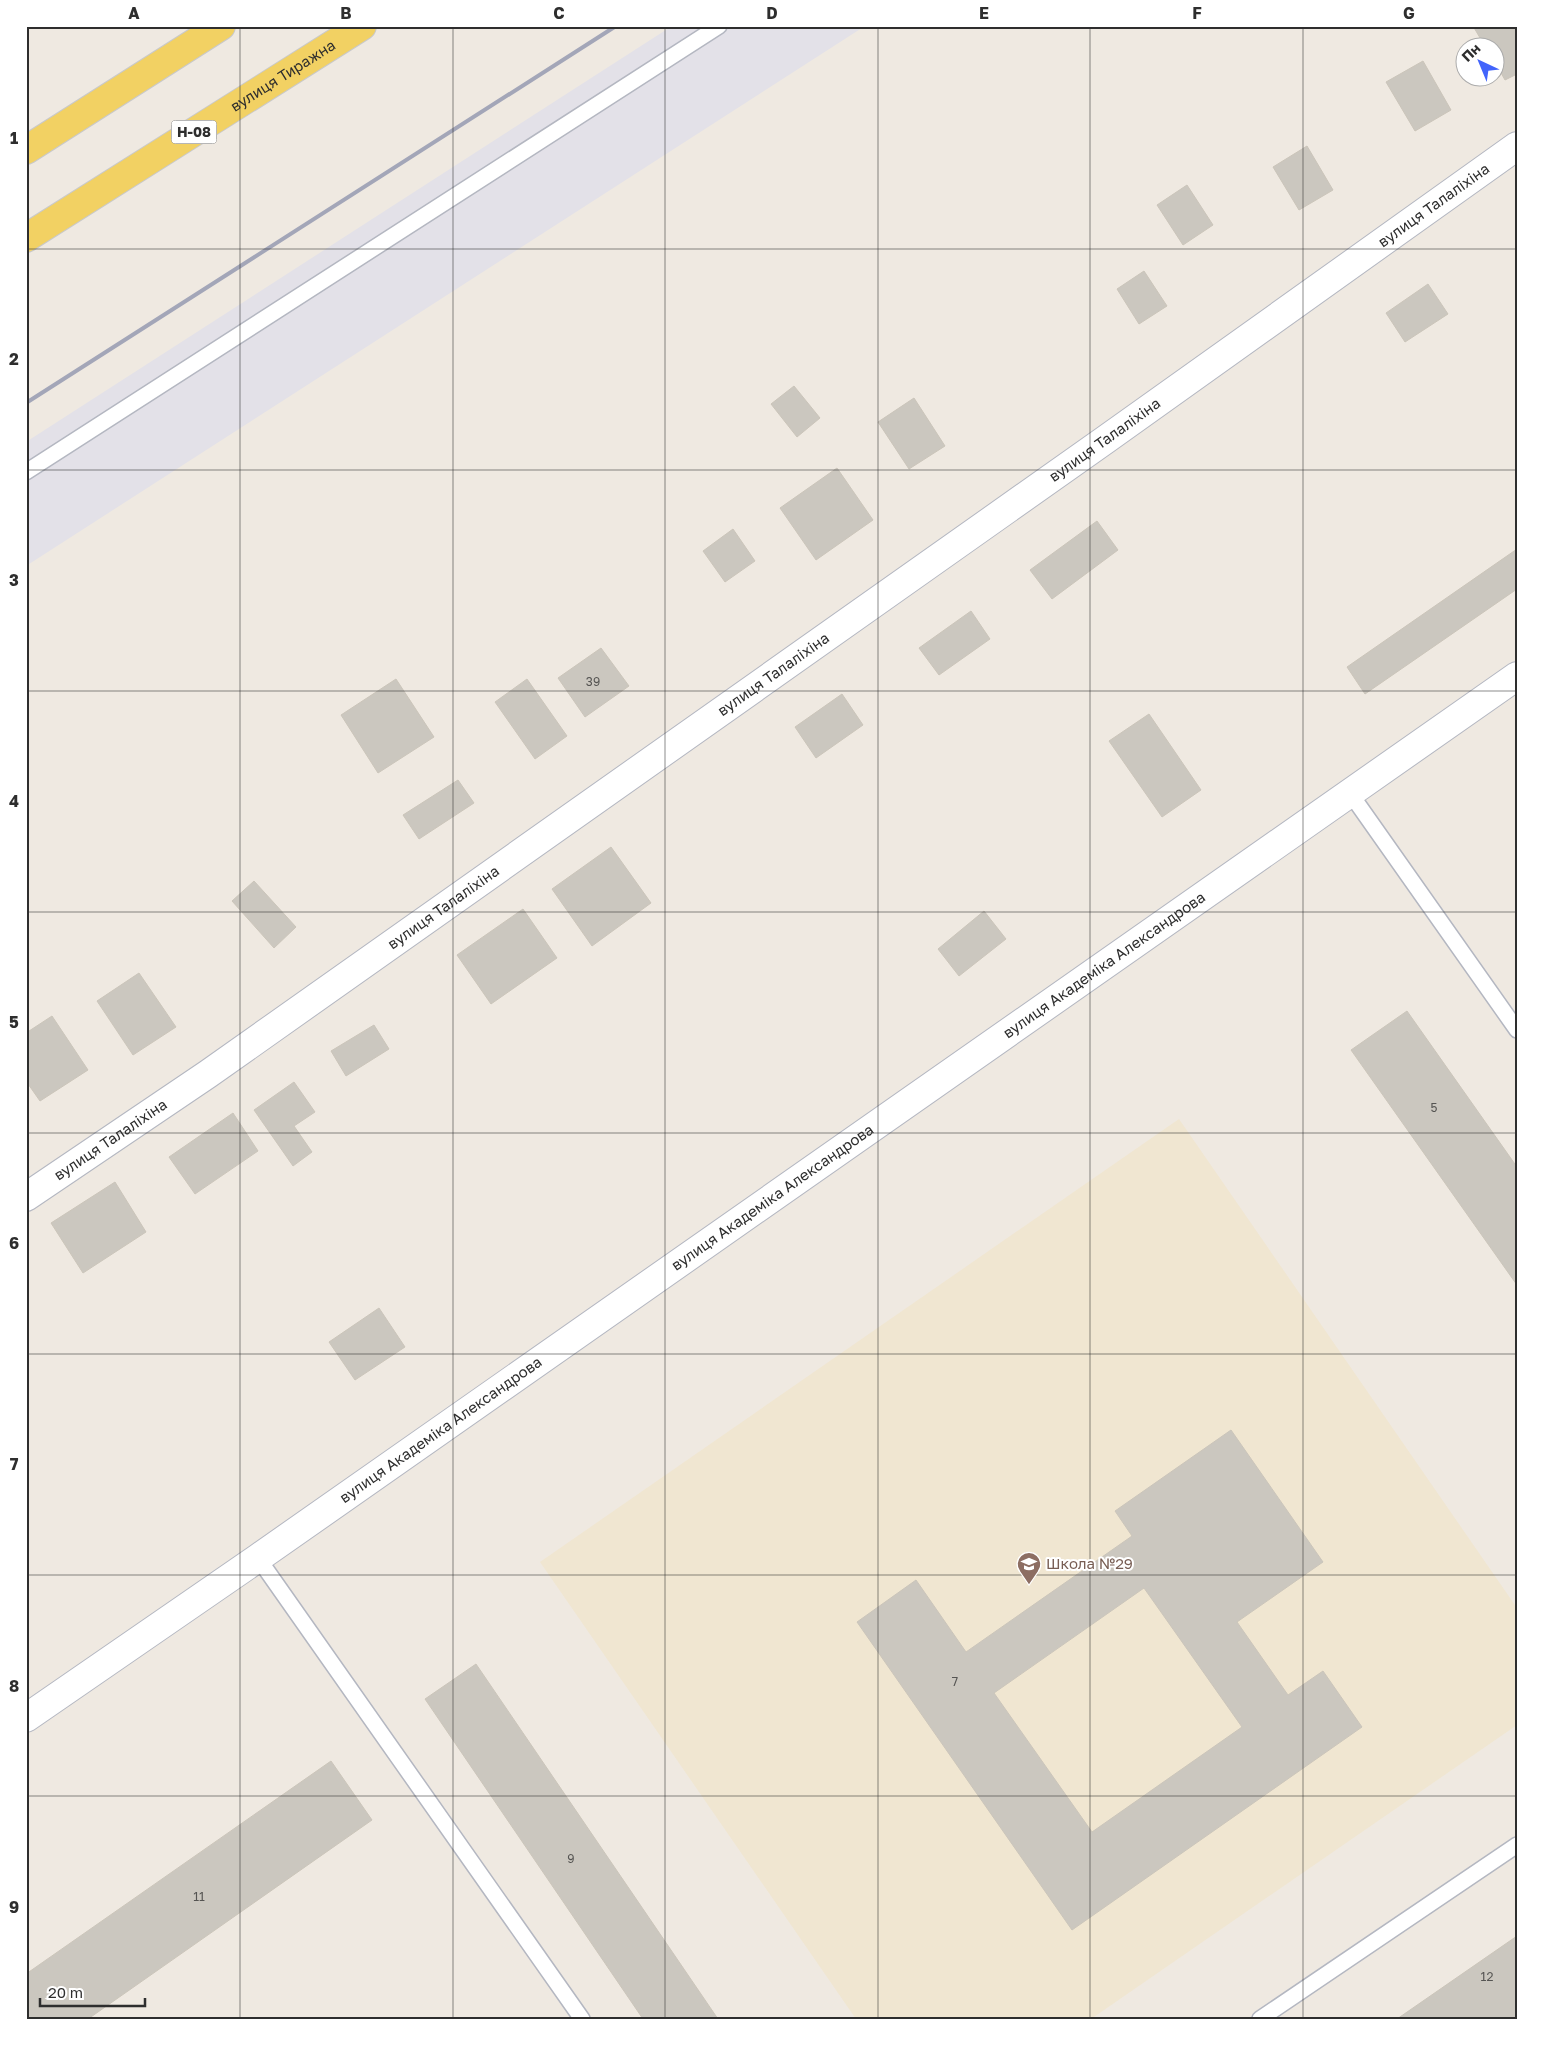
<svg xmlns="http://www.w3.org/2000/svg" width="1543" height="2045" viewBox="0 0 1543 2045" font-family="'Golos Text',sans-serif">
  <rect width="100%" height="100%" fill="#efe9e1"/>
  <path fill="#e3e1e8" d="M672,26h193l-839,540v-124z"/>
  <path fill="#f0e6d1" d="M1179,1119l338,489v117l-426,294h-235l-316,-457z"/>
  <g fill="#cbc7bf" stroke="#cbc5ba" fill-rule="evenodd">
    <path d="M1473,26h44v48l-12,6 -9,-16v-16h-10z"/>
    <path d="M1423,61l28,49 -36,21 -29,-49z"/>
    <path d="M1307,146l26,44 -34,20 -26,-43z"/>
    <path d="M1187,185l26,40 -30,20 -26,-40z"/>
    <path d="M1144,271l23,35 -28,18 -22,-35z"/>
    <path d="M1428,284l20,30 -43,28 -19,-29z"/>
    <path d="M794,386l26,32 -23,19 -26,-33z"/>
    <path d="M914,398l31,48 -36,23 -31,-47z"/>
    <path d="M837,468l36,52 -57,40 -36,-52z"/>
    <path d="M1097,521l21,29 -66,49 -22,-29z"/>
    <path d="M733,529l22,32 -30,21 -22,-31z"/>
    <path d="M1517,549v40l-152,105 -18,-27z"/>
    <path d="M971,611l19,28 -51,36 -20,-27z"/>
    <path d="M601,648l28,38 -44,31 -27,-39z"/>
    <path d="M396,679l38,58 -56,36 -37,-58z"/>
    <path d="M527,679l40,57 -32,23 -40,-57z"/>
    <path d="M842,694l21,31 -47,33 -21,-31z"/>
    <path d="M1149,714l52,76 -39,27 -53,-76z"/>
    <path d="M458,780l16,23 -55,36 -16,-24z"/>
    <path d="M611,847l40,56 -59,43 -40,-57z"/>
    <path d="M254,881l42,46 -22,21 -42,-47z"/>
    <path d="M523,909l34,49 -66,46 -34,-49z"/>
    <path d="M984,911l22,28 -47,37 -21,-27z"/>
    <path d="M139,973l37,54 -43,28 -36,-54z"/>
    <path d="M1407,1011l110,156v118l-166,-235z"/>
    <path d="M52,1016l36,54 -48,31 -14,-20v-48z"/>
    <path d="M374,1025l15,24 -43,27 -15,-25z"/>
    <path d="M294,1082l21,30 -21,14 18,26 -19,14 -39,-56z"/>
    <path d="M233,1113l25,38 -63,43 -26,-37z"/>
    <path d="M115,1182l31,50 -63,41 -32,-50z"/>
    <path d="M379,1308l26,39 -50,33 -26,-38z"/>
    <path d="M1231,1430l92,132 -86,60 51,73 35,-24 39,56 -290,203 -215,-308 59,-42 50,72 166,-116 -17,-25zM1144,1588l98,139 -150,105 -98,-139z"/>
    <path d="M476,1664l242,355h-75l-218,-320z"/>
    <path d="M331,1761l41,59 -284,199h-62v-45z"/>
    <path d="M1517,1936v83h-120z"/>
  </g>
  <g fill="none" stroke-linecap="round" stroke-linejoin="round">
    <g stroke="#b4b7c1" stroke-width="18">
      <g id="lane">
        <path d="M26,472l693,-446"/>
        <path d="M1350,793l167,237"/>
        <path d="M258,1558l324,461"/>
        <path d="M1260,2019l257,-174"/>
      </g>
    </g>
    <g stroke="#b4b7c1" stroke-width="30">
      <g id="street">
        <path id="s1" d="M26,1197l182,-123 897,-634 412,-294"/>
      </g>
    </g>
    <g stroke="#b4b7c1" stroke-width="30">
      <g id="secondary">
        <path id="s2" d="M26,1718l232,-160 1259,-882"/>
      </g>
    </g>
    <g stroke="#c9c9c9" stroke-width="30">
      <g id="primary">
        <path d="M26,150l195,-124"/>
        <path id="s3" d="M26,238l336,-212"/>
      </g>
    </g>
    <use href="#lane" stroke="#fff" stroke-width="15"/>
    <use href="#street" stroke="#fff" stroke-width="28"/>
    <use href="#secondary" stroke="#fff" stroke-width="28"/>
    <use href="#primary" stroke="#f2d163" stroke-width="28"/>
    <path stroke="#a3a6b8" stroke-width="4" d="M26,403l590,-377"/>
  </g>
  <path fill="none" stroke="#2e2e2e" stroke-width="1" stroke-opacity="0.55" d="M240,26v1993M453,26v1993M665,26v1993M878,26v1993M1090,26v1993M1303,26v1993M26,249h1491M26,470h1491M26,691h1491M26,912h1491M26,1133h1491M26,1354h1491M26,1575h1491M26,1796h1491"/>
  <defs>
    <g id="school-pin" transform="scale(1.25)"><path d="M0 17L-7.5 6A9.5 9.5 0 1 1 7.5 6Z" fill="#8d6e63" stroke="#fff"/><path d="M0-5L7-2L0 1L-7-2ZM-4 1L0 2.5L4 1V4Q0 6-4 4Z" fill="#fff"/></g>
  </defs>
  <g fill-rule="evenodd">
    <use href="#school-pin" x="1029" y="1564"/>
  </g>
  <g text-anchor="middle" stroke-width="4" stroke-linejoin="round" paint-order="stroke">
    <g font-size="12" fill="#555452">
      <text x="593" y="686">39</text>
      <text x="1434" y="1112">5</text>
      <text x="955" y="1686">7</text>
      <text x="571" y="1863">9</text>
      <text x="199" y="1901">11</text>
      <text x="1487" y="1981">12</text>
    </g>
    <rect fill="#fff" stroke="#6d6d6d" stroke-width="1" x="171.5" y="120.5" width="45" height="23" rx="4"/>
    <g font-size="14" font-weight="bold" fill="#2e2e2e">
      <text x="194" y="137">Н-08</text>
    </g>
    <g font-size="15" fill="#2e2e2e" stroke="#fff">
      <text dy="5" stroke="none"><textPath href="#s3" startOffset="304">вулиця Тиражна</textPath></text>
      <text dy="5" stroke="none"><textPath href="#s1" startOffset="1722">вулиця Талаліхіна</textPath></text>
      <text dy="5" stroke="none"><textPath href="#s1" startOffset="1318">вулиця Талаліхіна</textPath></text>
      <text dy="5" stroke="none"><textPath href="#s1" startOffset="912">вулиця Талаліхіна</textPath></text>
      <text dy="5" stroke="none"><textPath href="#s1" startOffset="508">вулиця Талаліхіна</textPath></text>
      <text dy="5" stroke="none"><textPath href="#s2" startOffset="1315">вулиця Академіка Александрова</textPath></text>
      <text dy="5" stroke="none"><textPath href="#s1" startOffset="102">вулиця Талаліхіна</textPath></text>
      <text dy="5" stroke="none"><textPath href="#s2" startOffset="910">вулиця Академіка Александрова</textPath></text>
      <text dy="5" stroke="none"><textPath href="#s2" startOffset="505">вулиця Академіка Александрова</textPath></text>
    </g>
    <g font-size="15" fill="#785e54" stroke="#fff" text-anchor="start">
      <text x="1046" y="1569">Школа №29</text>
    </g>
  </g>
  <rect width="1543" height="2045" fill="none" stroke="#ffffff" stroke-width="55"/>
  <g transform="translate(1480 62) rotate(316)"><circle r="24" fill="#ffffff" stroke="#ababab"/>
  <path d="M0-4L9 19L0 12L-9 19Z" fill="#4264fb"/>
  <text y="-8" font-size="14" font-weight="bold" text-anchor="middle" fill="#2e2e2e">Пн</text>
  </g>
  <path d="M40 1998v8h105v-8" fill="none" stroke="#2e2e2e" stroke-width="2.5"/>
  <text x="48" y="1998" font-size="15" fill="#2e2e2e" stroke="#ffffff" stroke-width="4" paint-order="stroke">20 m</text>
  <rect x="28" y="28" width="1488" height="1990" fill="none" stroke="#2e2e2e" stroke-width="2"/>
  <g font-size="16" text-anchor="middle" font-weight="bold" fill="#2e2e2e">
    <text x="134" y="19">A</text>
    <text x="346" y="19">B</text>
    <text x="559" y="19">C</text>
    <text x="772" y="19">D</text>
    <text x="984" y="19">E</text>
    <text x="1197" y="19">F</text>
    <text x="1409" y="19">G</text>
    <text x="14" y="144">1</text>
    <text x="14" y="365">2</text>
    <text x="14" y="586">3</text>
    <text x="14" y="807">4</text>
    <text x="14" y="1028">5</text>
    <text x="14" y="1249">6</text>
    <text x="14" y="1470">7</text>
    <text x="14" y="1692">8</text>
    <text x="14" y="1913">9</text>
  </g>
</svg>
